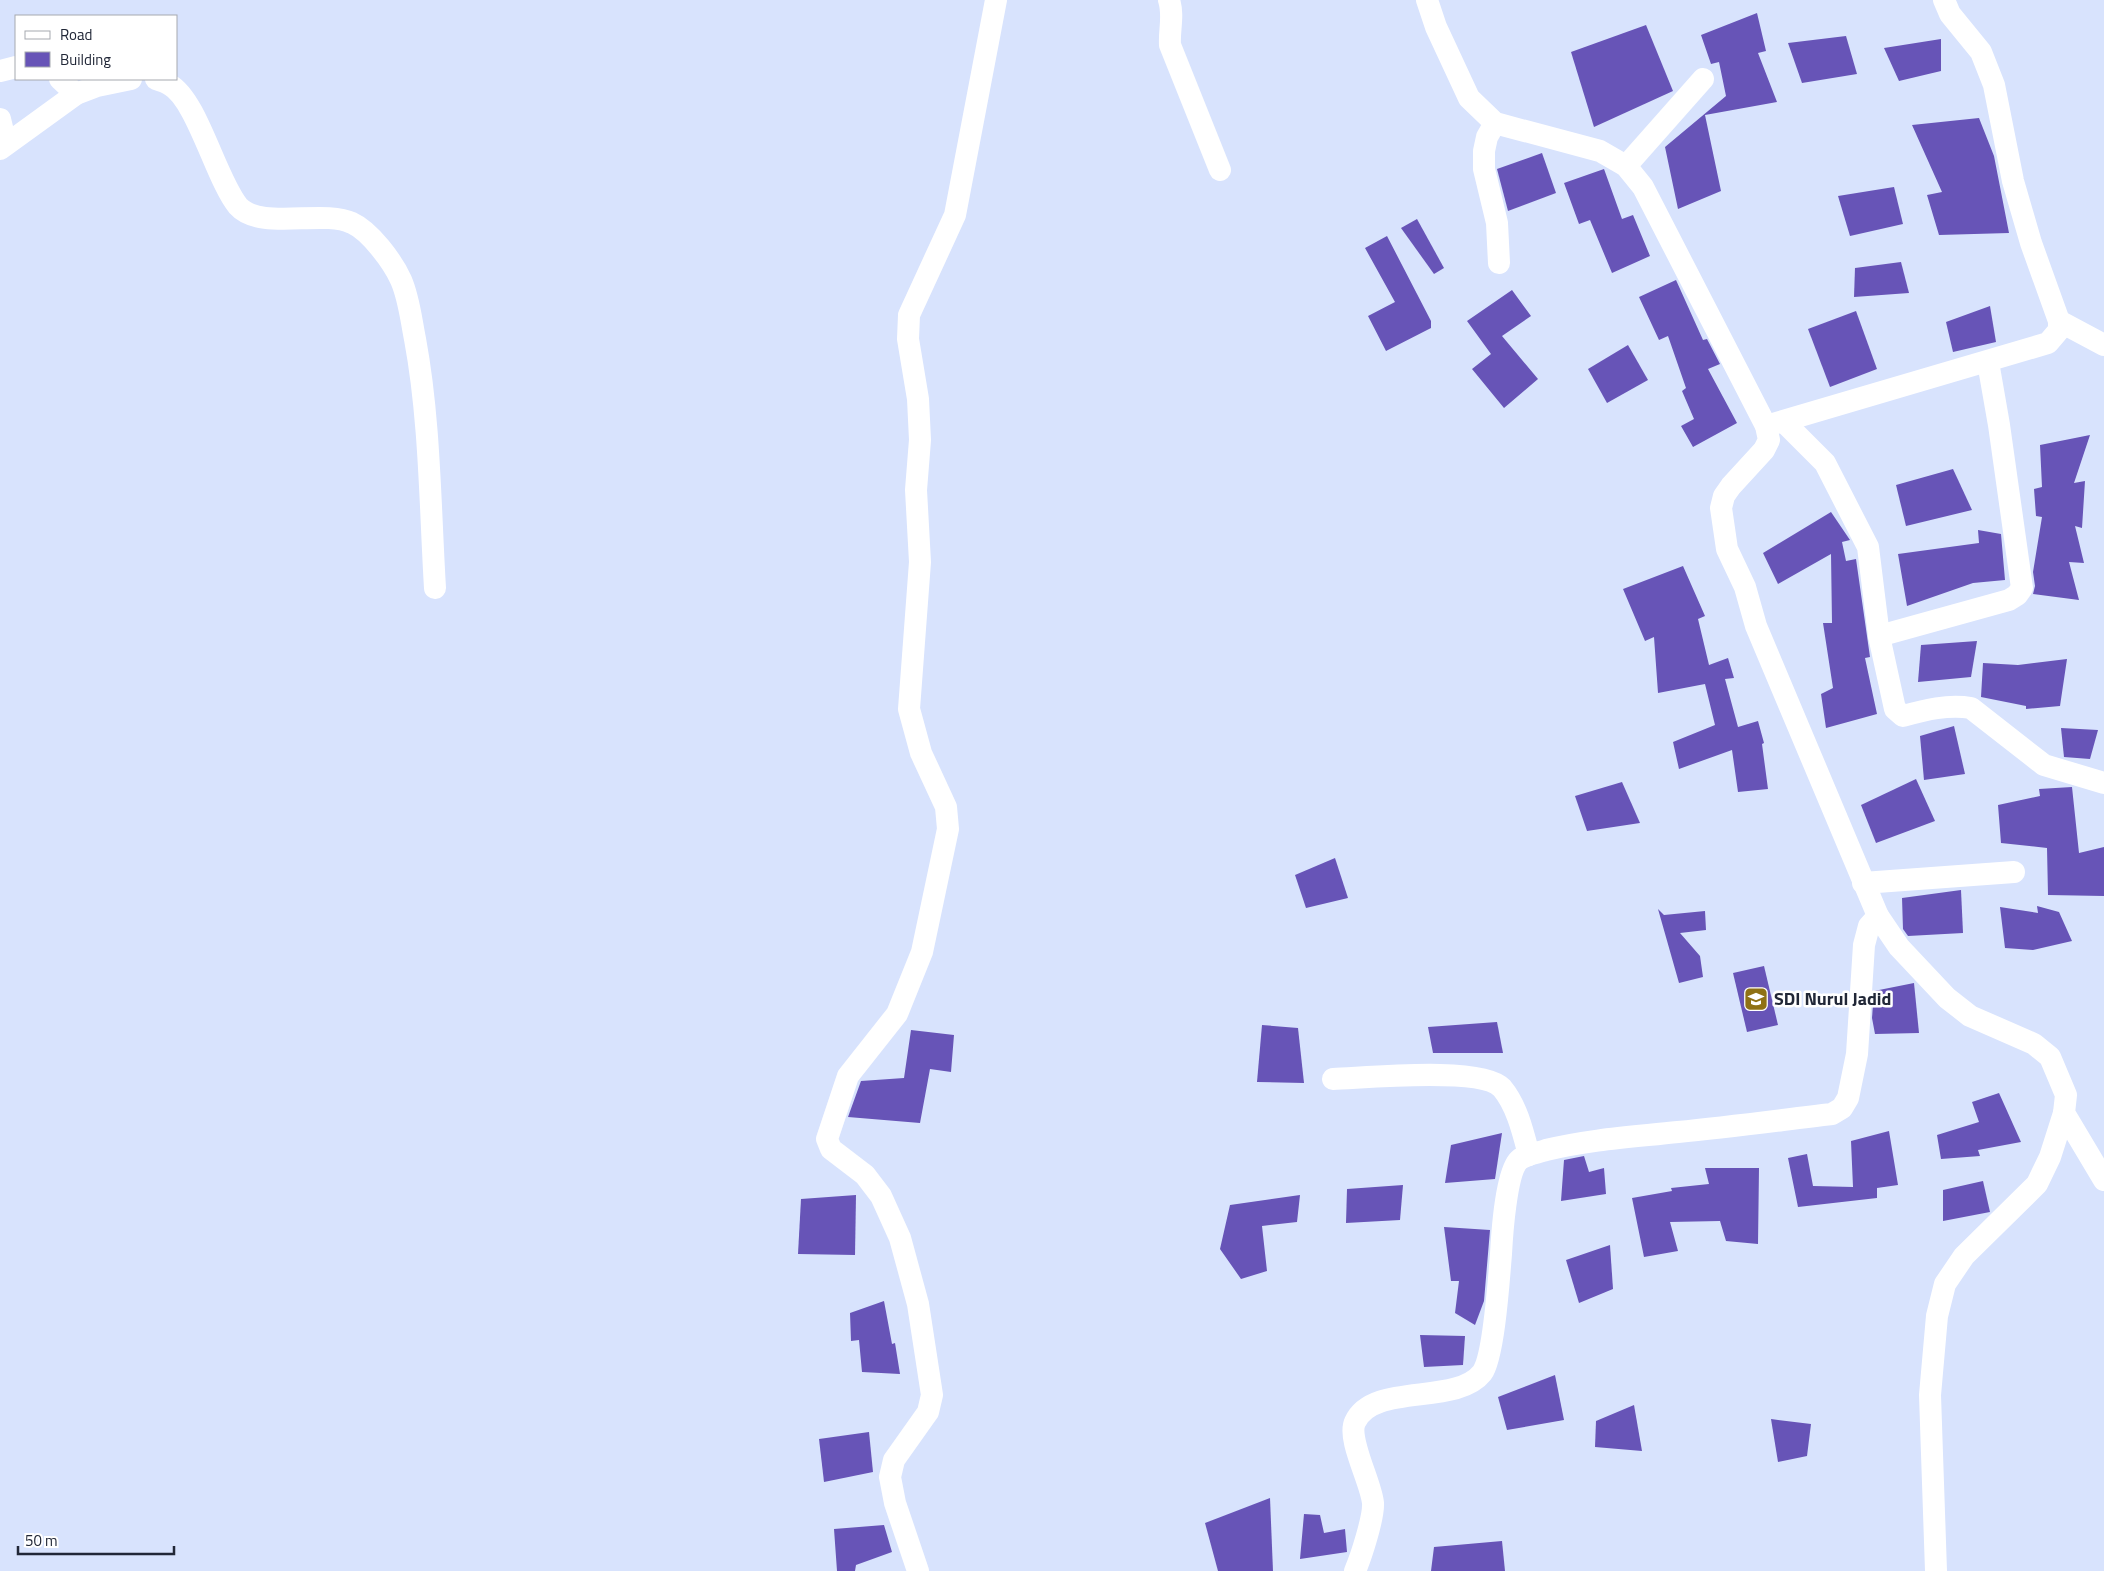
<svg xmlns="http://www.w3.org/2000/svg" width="2104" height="1571" viewBox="0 0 2104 1571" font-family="'Titillium Web',sans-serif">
  <rect width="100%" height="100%" fill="#d8e3fd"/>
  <g fill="#6754b7">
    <path d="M1757,13l9,38 -8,2 19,49 -72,13 16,76 -43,18 -13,-62 61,-51 -7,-34 -8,2 -10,-29z"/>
    <path d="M1646,25l27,66 -79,36 -23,-75z"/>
    <path d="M1846,36l11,38 -55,9 -14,-40z"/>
    <path d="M1941,39v32l-42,10 -15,-33z"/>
    <path d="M1979,118l15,38 15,77 -70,2 -12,-40 15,-3 -30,-67z"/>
    <path d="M1542,153l14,40 -48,18 -11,-42z"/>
    <path d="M1604,169l18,50 11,-4 17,41 -38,17 -22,-53 -11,4 -15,-41z"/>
    <path d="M1894,187l9,37 -53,12 -12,-40z"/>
    <path d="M1417,219l27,49 -10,6 -33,-46z"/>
    <path d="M1387,236l44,85v7l-45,23 -18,-35 27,-14 -30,-54z"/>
    <path d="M1901,262l8,31 -55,4 1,-29z"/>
    <path d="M1676,280l27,60 4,-1 13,25 -12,5 29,54 -44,24 -12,-21 13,-7 -12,-28 4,-3 -18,-52 -9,4 -20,-43z"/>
    <path d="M1512,290l19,26 -29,20 36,43 -34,29 -32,-39 19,-15 -24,-33z"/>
    <path d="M1990,306l6,36 -43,10 -7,-30z"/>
    <path d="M1856,311l21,58 -47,18 -22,-58z"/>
    <path d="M1628,345l20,35 -41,23 -19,-34z"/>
    <path d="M2090,435l-16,48 11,-2 -3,47 -7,-2 9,37 -15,-1 10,38 -46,-6 2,-8 -2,-14 9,-55 -6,-1 -2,-27 8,-2 -2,-42z"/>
    <path d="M1953,469l19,41 -66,16 -10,-41z"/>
    <path d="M1831,512l19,28 -8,2 4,19 10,-2 14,98 -5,1 12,56 -51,14 -5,-34 12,-6 -10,-65h9l-1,-69 -53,30 -15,-31z"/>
    <path d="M1978,530l23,4 4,46 -32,3 -66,23 -9,-52 81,-11z"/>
    <path d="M1683,566l22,50 -7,3 11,46 19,-7 6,20 -9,1 13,48 20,-6 6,22 -2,1 6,45 -30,3 -6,-42 -53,19 -6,-27 42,-17 -10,-41 -47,9 -4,-56 -9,4 -22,-52z"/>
    <path d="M1977,641l-6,36 -53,5 3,-37z"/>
    <path d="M2067,659l-7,47 -34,3v-3l-45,-9 2,-34 35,2z"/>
    <path d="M1954,726l11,48 -41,6 -4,-44z"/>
    <path d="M2061,728l37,2 -8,29 -26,-2z"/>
    <path d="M1916,779l19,42 -59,22 -15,-38z"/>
    <path d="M1622,782l18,41 -53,8 -12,-35z"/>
    <path d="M2072,787l7,66 25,-6v49l-56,-1 -1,-47 -46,-5 -3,-38 42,-9 -1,-7z"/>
    <path d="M1335,858l13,40 -42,10 -11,-33z"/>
    <path d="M1961,890l2,43 -55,3 -5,-7 -1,-31z"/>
    <path d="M2037,906l22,6 13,29 -39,9 -28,-2 -5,-41 38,6z"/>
    <path d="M1658,909l6,6 41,-4 1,19 -26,3 20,23 3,21 -24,6z"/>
    <path d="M1764,966l14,59 -31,7 -14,-59z"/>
    <path d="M1914,983l5,50 -44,1 -3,-16 2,-27z"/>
    <path d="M1497,1022l6,31h-70l-5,-26z"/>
    <path d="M1262,1025l36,3 6,55 -47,-1z"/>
    <path d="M911,1030l43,5 -3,37 -21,-3 -10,54 -72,-6 13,-36 43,-3z"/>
    <path d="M1999,1093l22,49 -43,8 2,6 -39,3 -4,-24 42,-13 -7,-20z"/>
    <path d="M1889,1131l9,54 -21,3v10l-79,9 -10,-49 19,-4 6,32 40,1 -2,-46z"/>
    <path d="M1502,1133l-7,46 -50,4 6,-38z"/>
    <path d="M1584,1156l5,16 15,-4 2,26 -45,7 3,-41z"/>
    <path d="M1705,1168h54l-1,76 -32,-3 -6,-20 -50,1 8,29 -34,6 -12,-59 40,-7 -1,-3 38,-4z"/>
    <path d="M1983,1181l7,31 -47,9v-31z"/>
    <path d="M1403,1185l-3,35 -54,3 1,-34z"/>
    <path d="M856,1195l-1,60 -57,-1 3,-55z"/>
    <path d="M1300,1195l-3,27 -35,4 5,45 -26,8 -21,-30 10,-44z"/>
    <path d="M1444,1227l46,3 -6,71 -9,24 -20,-12 4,-32h-8z"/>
    <path d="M1610,1245l3,44 -34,14 -13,-43z"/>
    <path d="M884,1301l8,43 3,-1 5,31 -38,-2 -3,-32 -8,1 -1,-28z"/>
    <path d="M1420,1335l45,1 -2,29 -39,2z"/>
    <path d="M1555,1375l9,45 -57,10 -9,-33z"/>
    <path d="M1634,1405l8,46 -47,-4 1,-26z"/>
    <path d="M1771,1419l40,5 -4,32 -29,6z"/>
    <path d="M869,1432l4,40 -49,10 -5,-43z"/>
    <path d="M1270,1498l3,73h-55l-13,-48z"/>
    <path d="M1304,1514l16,1 4,18 21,-4 2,23 -47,7z"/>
    <path d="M884,1525l8,27 -36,13 -1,6h-18l-3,-42z"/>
    <path d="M1502,1541l3,30h-74l3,-24z"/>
  </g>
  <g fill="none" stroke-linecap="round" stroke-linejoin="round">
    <g stroke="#fff" stroke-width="22">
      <path d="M1169,0c5,16 0,29 1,45l50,125"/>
      <path d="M1427,0l9,27 33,71 26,25 105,28 26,15 17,21 123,239 3,14 -5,10 -33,36 -7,10 -3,12 6,41 18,38 11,39 122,290 21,31 48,51 23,18 64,28 16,13 16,38 -2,18 40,67"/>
      <path d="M0,71l16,-4"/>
      <path d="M60,79l16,15"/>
      <path d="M156,79c5,2 10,3 14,6 27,15 46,94 68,121 22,25 85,3 114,17 18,8 41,39 49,57 8,18 10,39 14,59 15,81 15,166 20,249"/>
      <path d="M0,119l6,25"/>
      <path d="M1495,123l-8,14 -3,14v18l13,54 2,40"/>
      <path d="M0,149l76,-55 21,-8 34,-7"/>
      <path d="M1626,166l77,-87"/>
      <path d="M2059,321l45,24"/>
      <path d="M1784,422l41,41 43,84 11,89 16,73 8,7c22,-6 45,-12 68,-8l73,57 60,18"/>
      <path d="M1766,426l282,-83 11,-13v-9l-28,-78 -18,-62 -19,-96 -13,-33 -31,-38 -6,-14"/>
      <path d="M1879,636l130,-36 8,-5 5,-7 -23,-163 -11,-63"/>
      <path d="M1863,883l151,-11"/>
      <path d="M1333,1079c32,-1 149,-13 169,9 15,18 21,44 27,67"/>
      <path d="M918,1571l-23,-68 -5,-26 4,-17 34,-48 4,-17 -14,-91 -18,-66 -19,-42 -16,-21 -34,-26 -4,-10 21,-63 49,-62 25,-62 26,-123 -2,-22 -25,-54 -12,-44 11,-147 -4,-72 4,-50 -2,-41 -10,-60 1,-24 46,-100 41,-215"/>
      <path d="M1355,1571c6,-14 19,-54 18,-68 -2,-21 -26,-64 -18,-81 18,-40 101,-16 127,-49 12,-16 17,-96 19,-119 1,-19 5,-82 18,-94 7,-6 19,-7 27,-10 46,-11 86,-13 132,-18 52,-5 103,-12 154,-18l10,-6 6,-10 9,-44 7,-109 5,-19 9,-10"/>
      <path d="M1936,1571l-6,-176 7,-79 8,-32 19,-28 73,-72 13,-27 14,-44"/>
    </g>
  </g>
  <defs>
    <g id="school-square" transform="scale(1.25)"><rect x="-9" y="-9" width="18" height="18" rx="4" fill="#8f7115" stroke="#fff"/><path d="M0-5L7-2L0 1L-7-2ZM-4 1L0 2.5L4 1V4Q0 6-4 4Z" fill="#fff"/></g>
  </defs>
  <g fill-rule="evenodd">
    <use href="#school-square" x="1756" y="999"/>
  </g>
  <g text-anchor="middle" stroke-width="5" stroke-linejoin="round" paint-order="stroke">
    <g font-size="18" font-weight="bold" fill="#212737" stroke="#fff" text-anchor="start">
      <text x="1774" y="1005">SDI Nurul Jadid</text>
    </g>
  </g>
  <rect x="15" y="15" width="162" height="65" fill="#ffffff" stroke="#a6a9af"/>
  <rect x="25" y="31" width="25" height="8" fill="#ffffff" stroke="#a6a9af"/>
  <text x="60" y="40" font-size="15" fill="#212737">Road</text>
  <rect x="25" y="52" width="25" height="15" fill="#6754b7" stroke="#a6a9af"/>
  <text x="60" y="65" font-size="15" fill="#212737">Building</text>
  <path d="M18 1546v8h156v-8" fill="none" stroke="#212737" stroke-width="2.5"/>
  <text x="25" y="1546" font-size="15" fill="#212737" stroke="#ffffff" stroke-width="4" paint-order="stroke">50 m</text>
</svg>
